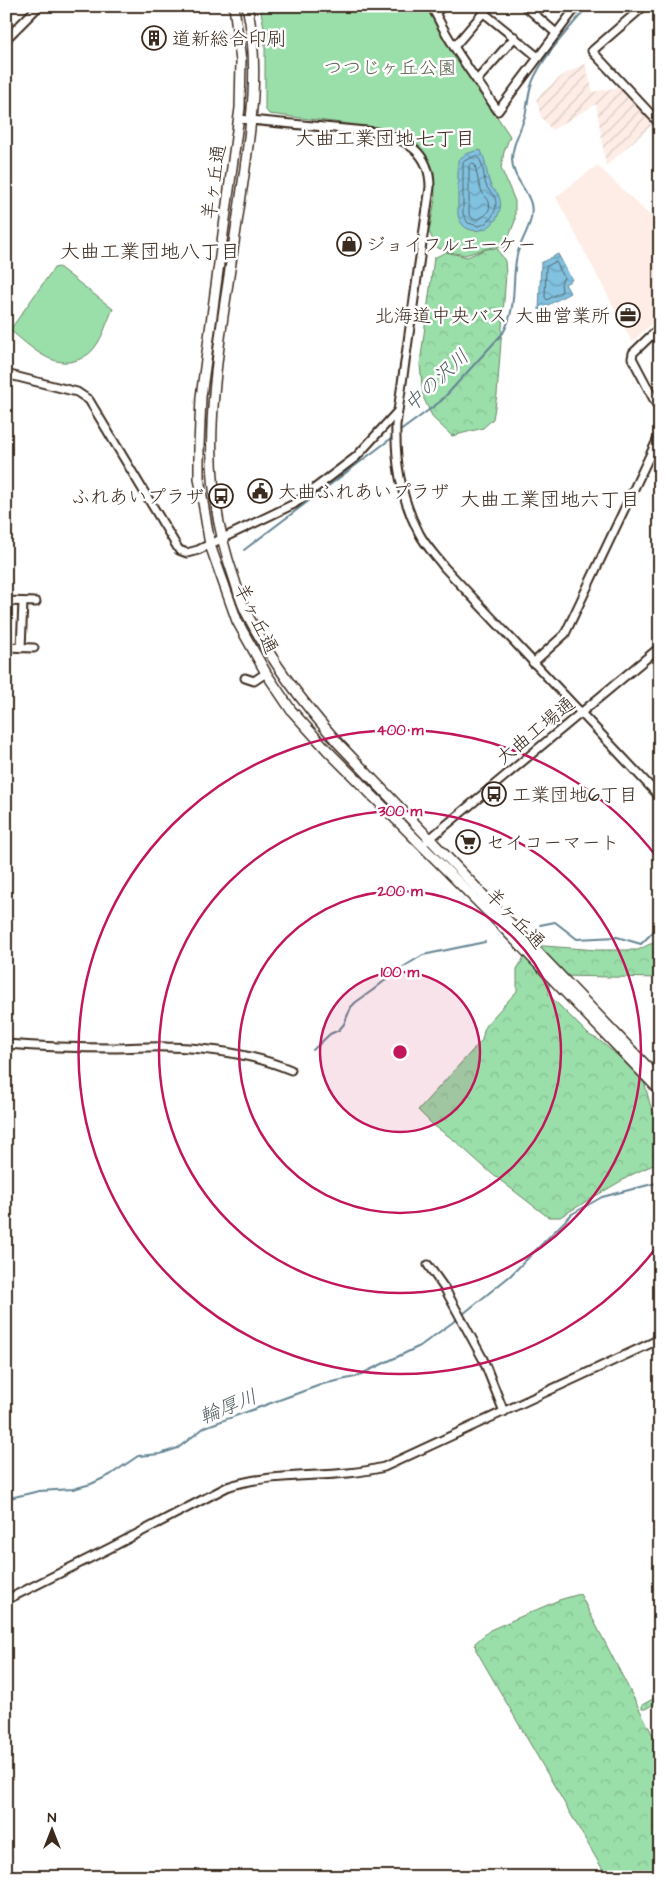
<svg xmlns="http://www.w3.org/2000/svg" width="666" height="1883" viewBox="0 0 666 1883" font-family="'Architects Daughter','Klee One',sans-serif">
  <defs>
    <pattern id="industrial-furrows" width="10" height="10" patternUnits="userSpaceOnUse" patternTransform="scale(1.25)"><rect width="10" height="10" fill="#fdede6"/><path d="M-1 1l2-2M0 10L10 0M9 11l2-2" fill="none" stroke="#dacbc5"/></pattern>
    <pattern id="forest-crowns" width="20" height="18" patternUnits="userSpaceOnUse" patternTransform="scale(1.25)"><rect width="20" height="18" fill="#9adeaa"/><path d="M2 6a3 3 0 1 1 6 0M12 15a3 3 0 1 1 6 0" fill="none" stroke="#86bf92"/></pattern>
    <pattern id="water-waves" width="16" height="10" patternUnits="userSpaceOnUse" patternTransform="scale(1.25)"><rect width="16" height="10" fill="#81c2e1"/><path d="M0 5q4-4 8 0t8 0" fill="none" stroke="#6b9eb6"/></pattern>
  </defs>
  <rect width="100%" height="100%" fill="#fff"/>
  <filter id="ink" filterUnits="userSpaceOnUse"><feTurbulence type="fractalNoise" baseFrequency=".02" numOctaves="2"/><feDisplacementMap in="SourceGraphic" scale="10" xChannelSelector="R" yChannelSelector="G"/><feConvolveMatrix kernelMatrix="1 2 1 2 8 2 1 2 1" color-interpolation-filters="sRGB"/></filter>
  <g filter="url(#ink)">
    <path fill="#fdede6" d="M597,165l63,60v91l-28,26 -76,-145z"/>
    <path fill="url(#industrial-furrows)" d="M585,63l8,29 26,-5 34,37 -47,42 -10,-62 -44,26 -11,-13 -5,-19 27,-23z"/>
    <g fill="url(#forest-crowns)" stroke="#6a8464">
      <path d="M497,248l8,13 1,13 -9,121 -4,24 -10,9 -31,8 -19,-18 -10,-21 -3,-33 14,-106 12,-6 21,5 19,-8z"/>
      <path d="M660,943v35l-99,-2 -12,7v12l40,40 10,5 44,37 7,27 10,21v37l-27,12 -73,43h-12l-56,-43 -38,-34 -21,-15 -15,-15 64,-70 3,-14 32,-35v-22l14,-24 66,5h41l12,-6z"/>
      <path d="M580,1594l80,155v128h-53l-131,-227 -1,-7 15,-13 69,-30z"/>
      <path d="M660,1695v6l-15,8h-3v-4z"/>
    </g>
    <g fill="#9adeaa" stroke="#6a8464">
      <path d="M260,6h167l9,20 74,110 -6,16 -3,16 14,33v20l-10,26h-13l-27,8 -16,-3 -11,-4 -3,-4 -6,-12 6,-32 -1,-29 -7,-14 -12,-14 -17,-13 -129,-16 -4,-5v-75z"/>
      <path d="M59,267l54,42c-6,12 -10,28 -18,38 -4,6 -9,9 -15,12 -27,12 -50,-13 -70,-29l44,-62z"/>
    </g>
    <g fill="url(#water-waves)" stroke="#658593">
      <path d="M478,150l3,1c6,11 5,26 11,37 3,3 6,4 7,9 2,4 2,10 0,15 -5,21 -36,27 -41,3v-55l8,-6z"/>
      <path d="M558,254l14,26 -7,4 5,9 -31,17 2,-47z"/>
    </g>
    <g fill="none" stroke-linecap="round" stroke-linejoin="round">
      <g stroke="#57676c" stroke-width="1">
        <path d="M476,156c8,4 7,20 10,29 2,6 7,8 9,13 4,12 -5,25 -16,28l-11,-3 -5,-9v-52z"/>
        <path d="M473,163l2,2c2,9 3,19 7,27 2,4 6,6 7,10 3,10 -7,18 -16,17l-4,-5v-48z"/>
        <path d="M556,262l8,15 -3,7 1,7 -15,9 -2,-3 1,-30z"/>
      </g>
      <g stroke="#658593" stroke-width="2">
        <path d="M399,432l42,-31 62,-68c15,-27 8,-50 14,-78 4,-17 18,-32 14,-51 -4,-16 -19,-26 -19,-45 0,-15 9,-29 13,-43 3,-11 3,-23 7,-33 9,-25 39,-56 56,-77"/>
        <path d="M244,550l149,-113"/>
        <path d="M540,925l15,-3 22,17 40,-2 24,7 19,-19"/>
        <path d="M313,1050l17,-16 9,-4 5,-6 7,-17 5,-5 17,-12 25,-20 25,-15 62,-13"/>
        <path d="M463,1314l47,-38 62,-62 30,-17 58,-15"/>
        <path d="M6,1499l33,-8 34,-2 18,-5 19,-9 28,-19 22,-2 18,-6 27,-21 118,-43 32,-7 65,-31 36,-26"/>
      </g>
      <g stroke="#3b2a1e" stroke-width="11">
        <g id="minor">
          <path d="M432,6c17,38 43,71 66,105l79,-105"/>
          <path d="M525,6l31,27"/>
          <path d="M644,6l-52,45 68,73"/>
          <path d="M435,13l8,-7"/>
          <path d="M484,13l54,44"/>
          <path d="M6,39l33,-33"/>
          <path d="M454,47l35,-41"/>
          <path d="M477,80l38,-43"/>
          <path d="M239,119l137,13c30,7 54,20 54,55l-34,238c-1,39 5,74 23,108 6,12 17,23 25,34l216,230"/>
          <path d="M660,327l-27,26 -1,5 28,53"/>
          <path d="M6,374l71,18 12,8 90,150 8,3 11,-3 96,-46 62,-47 41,-45"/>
          <path d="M6,601l30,1"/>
          <path d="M6,647l28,1"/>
          <path d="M21,648l2,-46"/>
          <path d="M533,663l32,-29 95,-200"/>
          <path d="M245,678l9,3 12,-8"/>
          <path d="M427,841l233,-194"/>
          <path d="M6,1044c37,3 74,4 111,4 17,0 34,-2 50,-1 41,1 86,7 124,23"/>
          <path d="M428,1265l17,24 38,70 21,53"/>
          <path d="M6,1600l104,-52 117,-61c51,-17 106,-7 157,-20l276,-128"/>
        </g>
      </g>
      <g stroke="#3b2a1e" stroke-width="12">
        <g id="major">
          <path d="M234,6l7,55 -1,47 -39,289 -2,49v32l11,67 27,76 29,52 25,37 37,41 163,164 169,176"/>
          <path d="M247,6c14,63 3,127 -6,190 -6,40 -12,80 -18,120 -13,92 -21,172 11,262 4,12 7,25 13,36 25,49 57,90 92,130l321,336"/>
        </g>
      </g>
      <use href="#minor" stroke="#fff" stroke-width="7"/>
      <use href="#major" stroke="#fff" stroke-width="9"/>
    </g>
  </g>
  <circle cx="400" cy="1052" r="80" fill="#c2185b" fill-opacity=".12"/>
  <g fill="none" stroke="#c2185b" stroke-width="2.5">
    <circle cx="400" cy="1052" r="80"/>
    <circle cx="400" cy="1052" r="161"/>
    <circle cx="400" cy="1052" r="241"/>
    <path d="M659 1244A322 322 0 1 1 659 860"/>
  </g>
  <defs>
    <g id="building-ring" transform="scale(1.25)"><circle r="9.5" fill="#fff" stroke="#3b2a1e" stroke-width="1.5"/><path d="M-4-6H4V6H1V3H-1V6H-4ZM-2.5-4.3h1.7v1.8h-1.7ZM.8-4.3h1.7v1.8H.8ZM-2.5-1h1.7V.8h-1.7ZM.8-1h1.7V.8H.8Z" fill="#3b2a1e"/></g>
    <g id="shop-ring" transform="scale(1.25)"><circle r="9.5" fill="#fff" stroke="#3b2a1e" stroke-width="1.5"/><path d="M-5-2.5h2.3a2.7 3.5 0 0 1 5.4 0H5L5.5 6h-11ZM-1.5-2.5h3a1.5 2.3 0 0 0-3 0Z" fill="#3b2a1e"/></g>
    <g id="office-ring" transform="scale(1.25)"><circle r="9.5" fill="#fff" stroke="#3b2a1e" stroke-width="1.5"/><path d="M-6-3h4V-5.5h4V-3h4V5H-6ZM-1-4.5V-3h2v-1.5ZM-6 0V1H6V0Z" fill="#3b2a1e"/></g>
    <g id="civic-ring" transform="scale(1.25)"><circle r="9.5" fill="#fff" stroke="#3b2a1e" stroke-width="1.5"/><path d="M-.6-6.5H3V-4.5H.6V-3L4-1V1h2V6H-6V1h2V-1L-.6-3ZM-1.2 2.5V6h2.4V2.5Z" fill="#3b2a1e"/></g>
    <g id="bus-ring" transform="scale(1.25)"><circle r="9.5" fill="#fff" stroke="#3b2a1e" stroke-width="1.5"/><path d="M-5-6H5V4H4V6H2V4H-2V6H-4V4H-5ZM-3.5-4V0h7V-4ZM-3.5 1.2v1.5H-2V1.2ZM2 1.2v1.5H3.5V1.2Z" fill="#3b2a1e"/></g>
    <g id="supermarket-ring" transform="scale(1.25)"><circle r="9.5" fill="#fff" stroke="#3b2a1e" stroke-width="1.5"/><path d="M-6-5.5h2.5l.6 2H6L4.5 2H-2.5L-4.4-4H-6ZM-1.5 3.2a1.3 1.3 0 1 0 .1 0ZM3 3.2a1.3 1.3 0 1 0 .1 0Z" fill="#3b2a1e"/></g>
  </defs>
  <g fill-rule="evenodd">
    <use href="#building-ring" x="154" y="38"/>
    <use href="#shop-ring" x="349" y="244"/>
    <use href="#office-ring" x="628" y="315"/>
    <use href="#civic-ring" x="260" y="491"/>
    <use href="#bus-ring" x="221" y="496"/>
    <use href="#bus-ring" x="494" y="794"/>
    <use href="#supermarket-ring" x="468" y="842"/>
  </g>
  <g text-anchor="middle" stroke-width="5" stroke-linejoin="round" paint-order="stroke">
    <g font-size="19" fill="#3b2a1e" stroke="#fff" text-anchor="start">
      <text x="172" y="45">道新総合印刷</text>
      <text x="366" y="251">ジョイフルエーケー</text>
      <text x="610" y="322" text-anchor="end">北海道中央バス 大曲営業所</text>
      <text x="278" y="498">大曲ふれあいプラザ</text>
      <text x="204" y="503" text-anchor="end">ふれあいプラザ</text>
      <text x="512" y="801">工業団地6丁目</text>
      <text x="486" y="849">セイコーマート</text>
    </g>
    <g font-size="19" fill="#586048" stroke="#fff">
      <text x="390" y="74">つつじヶ丘公園</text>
    </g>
    <g font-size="19" fill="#3b2a1e" stroke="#fff">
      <text transform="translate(213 182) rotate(-82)" y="7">羊ヶ丘通</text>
      <text transform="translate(257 618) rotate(64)" y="7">羊ヶ丘通</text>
      <text transform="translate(535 730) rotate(-39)" y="7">大曲工場通</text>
      <text transform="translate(516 918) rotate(46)" y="7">羊ヶ丘通</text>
    </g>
    <g font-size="20" fill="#3b2a1e" stroke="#fff">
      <text x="385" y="145">大曲工業団地七丁目</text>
      <text x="150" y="258">大曲工業団地八丁目</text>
      <text x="550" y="506">大曲工業団地六丁目</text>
    </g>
    <g font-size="20" font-style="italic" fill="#545f62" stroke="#fff">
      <text transform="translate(436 380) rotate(-43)" y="7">中の沢川</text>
      <text transform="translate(228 1406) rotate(-22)" y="7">輪厚川</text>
    </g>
  </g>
  <circle cx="400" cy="1052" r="8" fill="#c2185b" stroke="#fff" stroke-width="2.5"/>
  <g font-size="15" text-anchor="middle" font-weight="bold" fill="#c2185b" stroke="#fff" stroke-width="5" stroke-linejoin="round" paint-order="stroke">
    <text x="400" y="735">400 m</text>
    <text x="400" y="816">300 m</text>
    <text x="400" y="896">200 m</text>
    <text x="400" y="977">100 m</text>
  </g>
  <rect width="666" height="1883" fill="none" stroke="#fff" stroke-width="25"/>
  <rect x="12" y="12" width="641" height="1858" fill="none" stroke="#3b2a1e" stroke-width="2" filter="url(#ink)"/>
  <g transform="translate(52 1830)" stroke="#ffffff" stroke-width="4" paint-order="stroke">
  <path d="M0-4L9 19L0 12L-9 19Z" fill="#3b2a1e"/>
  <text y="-8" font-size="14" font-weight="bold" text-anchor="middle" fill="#3b2a1e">N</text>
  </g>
</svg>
